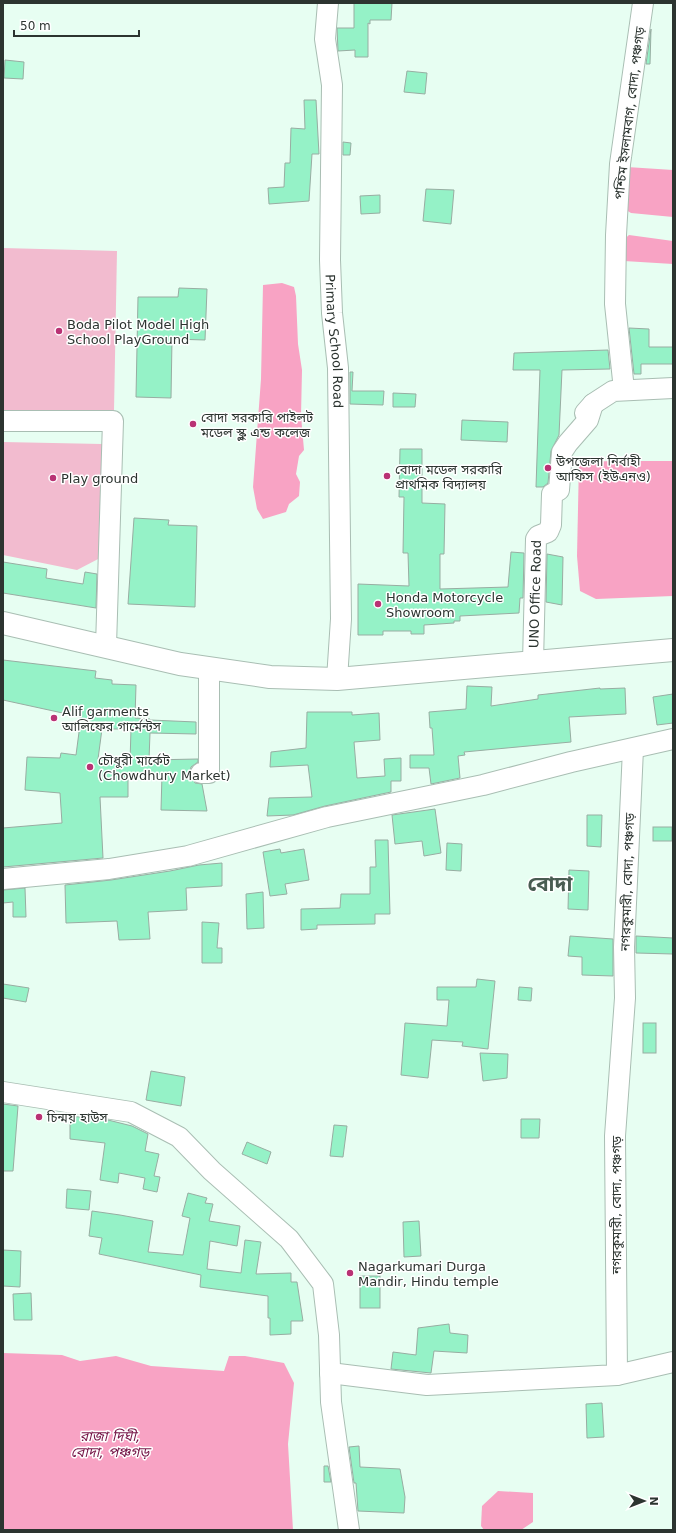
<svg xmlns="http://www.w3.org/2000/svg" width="676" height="1533" viewBox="0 0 676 1533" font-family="'DejaVu Sans','Noto Sans Bengali',sans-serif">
  <rect width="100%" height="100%" fill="#e7fef2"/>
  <g fill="#f2bbcf">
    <path d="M3,248l114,3 -3,160 -111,1z"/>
    <path d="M3,442l99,2v113l-25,13 -74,-15z"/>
  </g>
  <g fill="#f8a3c4">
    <path d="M627,167l46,3v47l-42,-4 -8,-5z"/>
    <path d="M629,235l44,6v23l-49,-3 -3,-19z"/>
    <path d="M282,283l12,4 2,9 2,48 4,26 -1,46 3,34 -5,6 -3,18 4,8 -1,14 -10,8 -3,8 -23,7 -6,-10 -4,-22 8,-108 2,-94z"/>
    <path d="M614,461h59v135l-77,3 -16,-8 -3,-35 2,-94z"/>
    <path d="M3,1353l59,2 18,6 36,-5 35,10 73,5 5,-15h16l39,7 10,20 -6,61 5,86h-290z"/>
    <path d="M498,1491l35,2v29l-12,8h-37l-3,-4 1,-20z"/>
  </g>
  <g fill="#95f2c7" stroke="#98ada2" fill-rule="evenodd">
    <path d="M354,3h38l-1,17h-21v4l-2,-1v34h-13v-7l-17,1 -1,-23h17z"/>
    <path d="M651,29l-1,35h-4z"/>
    <path d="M5,60l19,2 -1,17 -19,-1z"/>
    <path d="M407,71l20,2 -2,21 -21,-2z"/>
    <path d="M304,100h12l3,54h-7l-3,47 -40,3 -1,-16 16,-1 1,-24h5l1,-35 14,1z"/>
    <path d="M343,142l8,1 -1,12h-7z"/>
    <path d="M426,189l28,1 -3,34 -28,-3z"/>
    <path d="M380,195v18l-19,1 -1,-18z"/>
    <path d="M179,288l28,1 -2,51 -33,-1 -1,59 -35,-1 2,-100h40z"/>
    <path d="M629,328l20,1v18h24v17h-32v10h-7z"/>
    <path d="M608,350l2,19 -48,1 -3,65 -8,16 -3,32 -5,4h-7l4,-117h-27l1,-17z"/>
    <path d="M350,372h3l-1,19h32l-1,14 -33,-1z"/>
    <path d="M393,393l23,1 -1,13h-22z"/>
    <path d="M462,420l46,2 -1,20 -46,-2z"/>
    <path d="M400,449h22v54l23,1 -1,50h-4v35l68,-2 3,-35 13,1 -1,45h-3l-1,15 -59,3v5h-6v2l-30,2v9h-13v-3h-28v4h-25v-51l51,2 -1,-33h-5l1,-56h-5z"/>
    <path d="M134,518l35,2 -1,5 29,1 -2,81 -67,-3z"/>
    <path d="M547,554l16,3 -1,48 -16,-3z"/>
    <path d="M3,562l44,7 -1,9 37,6 2,-12 12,2 -1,34 -93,-15z"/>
    <path d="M3,660l93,11 -1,7 17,2v4l24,1 -1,33 15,1v1l46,2v12l-46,-1 -1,27 49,-1v3l-7,5 -1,6 5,10 7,1 5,27 -46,-1 1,-36h-34v23h-28l3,61 -100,9v-39l59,-5 -2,-30 -35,-3 2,-33 33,1 1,-5 15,2 5,-38 -78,-17zM102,729h29l-1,33 -32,-3z"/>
    <path d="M467,686l25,1 -1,19 47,-7v-4l62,-7v1l25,-1 1,26 -57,3 2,25 -107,10 1,3 -7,1 2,22 -29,6 -2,-16h-19v-13h24l-2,-27h-2l-1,-16 37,-3z"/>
    <path d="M673,694v29l-16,2 -4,-28z"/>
    <path d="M307,712h45v3l27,-2 1,27 -26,2 3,36 28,-2 -1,-17 17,-1v23h-10v11l-66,14 -32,9 -26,1 2,-18 43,-1 -4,-32 -38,2 1,-15 35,-4z"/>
    <path d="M435,809l6,44 -17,3 -2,-15 -27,3 -3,-29z"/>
    <path d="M587,815h15l-1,32 -14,-1z"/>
    <rect x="653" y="827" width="19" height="14"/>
    <path d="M375,840h13l2,74h-15v10l-58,1v4l-16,1v-21l39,-1 1,-14h29v-27h6z"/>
    <path d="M447,843l15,1 -1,27 -15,-1z"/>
    <path d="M280,849l1,4 23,-4 5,31 -24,4 2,10 -17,2 -7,-44z"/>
    <path d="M222,863v23l-36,2 1,22 -39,2 2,27 -31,1 -2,-19 -51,2 -1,-38 46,-5 59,-9 29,-6z"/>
    <path d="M569,870l20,1 -1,39 -20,-1z"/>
    <path d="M25,888l1,29h-13v-15l-10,1v-13z"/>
    <path d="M263,892l1,36 -17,1 -1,-35z"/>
    <path d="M202,922l17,1 -2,25h5v15h-20z"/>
    <path d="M570,936l43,3v37l-31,-1v-18l-14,-1z"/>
    <path d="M636,936l37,2v16l-37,-1z"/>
    <path d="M477,979l18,2 -7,68 -26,-3 1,-4 -31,-2 -4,38 -27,-3 4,-52 42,3 2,-26h-12v-13h39z"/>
    <path d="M3,984l26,4 -3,14 -23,-4z"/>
    <path d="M519,987l13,1 -1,13 -13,-1z"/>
    <rect x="643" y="1023" width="13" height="30"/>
    <path d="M480,1053l28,1 -1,24 -24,3z"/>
    <path d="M151,1071l34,6 -4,29 -35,-6z"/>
    <path d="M3,1104l15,2 -5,65h-10z"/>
    <path d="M70,1116l38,4 24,6 16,8 -3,17 14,3 -5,22 6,1 -3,15 -14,-3 2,-11 -26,-5 -1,10 -18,-3 5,-37 -35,-4z"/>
    <path d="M521,1119h19l-1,19h-18z"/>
    <path d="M334,1125l13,1 -4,31 -13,-1z"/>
    <path d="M247,1142l24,10 -4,12 -25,-10z"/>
    <path d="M67,1189l24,2 -2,19 -23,-2z"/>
    <path d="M188,1193l19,5 -2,5 8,1 -4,17 31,5 -3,20 -27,-5 -3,28 34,4 4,-33 16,2 -5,32 35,-1v9h6l6,39h-12v13l-21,1v-17h-2v-22l-68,-9 1,-12 -102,-21 3,-16 -13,-2 3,-25 28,4 33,6 -5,31 35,3 7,-37 -8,-2z"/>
    <path d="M419,1221l2,35 -17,1 -1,-35z"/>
    <path d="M3,1250l18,1 -1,36 -17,-1z"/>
    <rect x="360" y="1276" width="20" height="32"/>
    <path d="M31,1293l1,27h-18l-1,-26z"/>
    <path d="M449,1324l1,9 18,2 -1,18 -33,-2 -3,22 -40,-4 2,-17 23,3 2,-27z"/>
    <path d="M602,1403l2,34 -17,1 -1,-34z"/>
    <path d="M359,1446l1,21 40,2 5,28 -1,16 -46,-2 -2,-28h-2l-5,-36z"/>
    <path d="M324,1466h4l3,16h-7z"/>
  </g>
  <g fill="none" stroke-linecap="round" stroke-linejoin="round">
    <g stroke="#a9beb3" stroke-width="22">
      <g id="minor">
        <path id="s1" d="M328,3l-3,36 7,46 -2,175 2,53 6,55 2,171 1,80 -4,60"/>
        <path d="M624,390l-9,-86 1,-69 4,-71 23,-161"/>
        <path d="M585,413l8,-9 20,-13 60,-3"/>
        <path d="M3,421h110l-7,225"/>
        <path id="s2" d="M533,662l3,-123 2,-3 10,-4 3,-7 1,-31 7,-4 3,-38 6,-9 20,-23 5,-16"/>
        <path d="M201,773h8v-101"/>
        <path d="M3,879l106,-10 79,-13 139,-39 156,-32 88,-23 102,-23"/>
        <path d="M3,1092l128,20 48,25 33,34 77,68 34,45 6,51 2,67 18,128"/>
        <path d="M330,1373l97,12 190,-10 -2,-239 10,-138 -1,-51 9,-198"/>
        <path d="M617,1375l56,-13"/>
      </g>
    </g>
    <g stroke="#a9beb3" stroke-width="24">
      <path id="highway" d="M3,623l177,41 90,13 67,2 336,-29"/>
    </g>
    <use href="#minor" stroke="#fff" stroke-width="20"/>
    <use href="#highway" stroke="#fff" stroke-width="22"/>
  </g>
  <g fill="#b93274" stroke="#fff" stroke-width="1.5">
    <circle cx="59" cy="331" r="4"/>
    <circle cx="193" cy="424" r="4"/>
    <circle cx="548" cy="468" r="4"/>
    <circle cx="387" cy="476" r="4"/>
    <circle cx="53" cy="478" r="4"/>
    <circle cx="378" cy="604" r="4"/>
    <circle cx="54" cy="718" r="4"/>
    <circle cx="90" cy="767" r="4"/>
    <circle cx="39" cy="1117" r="4"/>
    <circle cx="350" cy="1273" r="4"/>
  </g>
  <g text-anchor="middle" stroke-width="3" stroke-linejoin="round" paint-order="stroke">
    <g font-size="13" fill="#2c3430" stroke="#fff">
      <text transform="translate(629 113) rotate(-83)" y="5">পশ্চিম ইসলামবাগ, বোদা, পঞ্চগড়</text>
      <text dy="5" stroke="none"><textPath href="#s1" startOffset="339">Primary School Road</textPath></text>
      <text dy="5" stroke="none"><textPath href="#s2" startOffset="68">UNO Office Road</textPath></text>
      <text transform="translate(627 882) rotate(-88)" y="5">নগরকুমারী, বোদা, পঞ্চগড়</text>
      <text transform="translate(616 1205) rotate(-90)" y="5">নগরকুমারী, বোদা, পঞ্চগড়</text>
    </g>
    <g font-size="13" fill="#2c3430" stroke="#fff" text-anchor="start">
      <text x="67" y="329">Boda Pilot Model High<tspan x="67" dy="15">School PlayGround</tspan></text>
      <text x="201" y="422">বোদা সরকারি পাইলট<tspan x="201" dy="15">মডেল স্কুল এন্ড কলেজ</tspan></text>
      <text x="556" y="466">উপজেলা নির্বাহী<tspan x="556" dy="15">আফিস (ইউএনও)</tspan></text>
      <text x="395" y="474">বোদা মডেল সরকারি<tspan x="395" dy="15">প্রাথমিক বিদ্যালয়</tspan></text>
      <text x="61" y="483">Play ground</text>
      <text x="386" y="602">Honda Motorcycle<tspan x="386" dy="15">Showroom</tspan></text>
      <text x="62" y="716">Alif garments<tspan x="62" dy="15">আলিফের গার্মেন্টস</tspan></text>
      <text x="98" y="765">চৌধুরী মার্কেট<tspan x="98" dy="15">(Chowdhury Market)</tspan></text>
      <text x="47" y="1122">চিন্ময় হাউস</text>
      <text x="358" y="1271">Nagarkumari Durga<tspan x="358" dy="15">Mandir, Hindu temple</tspan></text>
    </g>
    <g font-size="14" font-style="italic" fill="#741245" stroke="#fff">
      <text x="110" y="1441">রাজা দিঘী,<tspan x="110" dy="16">বোদা, পঞ্চগড়</tspan></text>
    </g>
    <g font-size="21" font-weight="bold" fill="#495c52" stroke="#fff">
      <text x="550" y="891">বোদা</text>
    </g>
  </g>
  <rect width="676" height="1533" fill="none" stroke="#2c3430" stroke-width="8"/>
  <g transform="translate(644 1501) rotate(90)" stroke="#ffffff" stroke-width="3" paint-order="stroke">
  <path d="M0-3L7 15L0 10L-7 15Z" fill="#2c3430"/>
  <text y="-6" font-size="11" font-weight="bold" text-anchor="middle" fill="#2c3430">N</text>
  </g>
  <path d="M14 30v6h125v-6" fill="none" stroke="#2c3430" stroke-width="2"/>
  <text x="20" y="30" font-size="12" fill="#2c3430" stroke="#ffffff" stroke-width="3" paint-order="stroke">50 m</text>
</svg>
